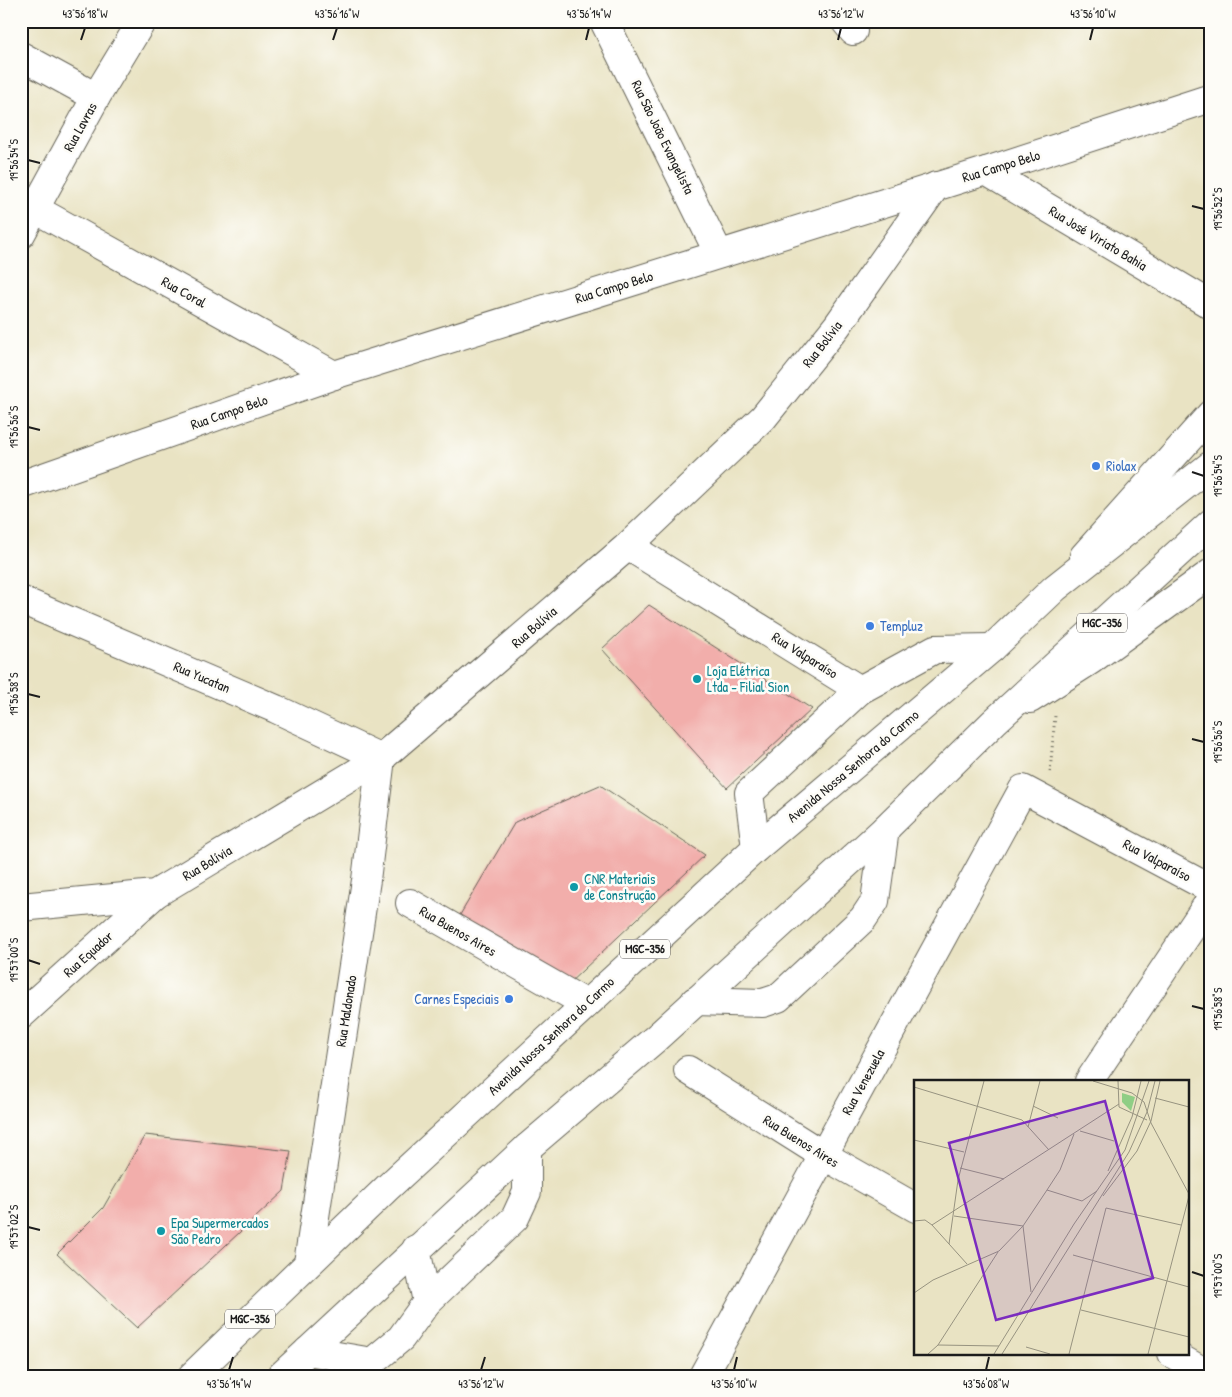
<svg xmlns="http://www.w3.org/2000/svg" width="1232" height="1397" viewBox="0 0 1232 1397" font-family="'Patrick Hand',sans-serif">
  <rect width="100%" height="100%" fill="#fdfcf7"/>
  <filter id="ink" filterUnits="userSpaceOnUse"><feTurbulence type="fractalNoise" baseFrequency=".02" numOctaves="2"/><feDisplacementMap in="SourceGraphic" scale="10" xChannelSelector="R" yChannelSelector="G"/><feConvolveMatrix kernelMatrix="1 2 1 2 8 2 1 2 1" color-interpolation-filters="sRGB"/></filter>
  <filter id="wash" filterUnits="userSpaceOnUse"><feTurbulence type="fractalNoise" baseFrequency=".0096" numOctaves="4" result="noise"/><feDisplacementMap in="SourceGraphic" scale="20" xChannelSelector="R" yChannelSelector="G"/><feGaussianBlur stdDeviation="1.12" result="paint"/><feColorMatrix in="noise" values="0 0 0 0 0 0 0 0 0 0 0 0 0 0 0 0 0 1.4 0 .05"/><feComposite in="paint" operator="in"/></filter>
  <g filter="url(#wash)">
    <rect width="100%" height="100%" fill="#e9e3c3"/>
    <g id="blocks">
      <g fill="#f2aeab">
        <path d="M649,605l163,104 -85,79 -125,-139z"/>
        <path d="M600,785l105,70 -139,131 -109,-66 58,-98z"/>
        <path d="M145,1135l146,16 -7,40 -147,137 -80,-74 46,-46z"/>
      </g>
    </g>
  </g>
  <g filter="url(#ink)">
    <use href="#blocks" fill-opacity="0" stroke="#646256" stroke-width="1"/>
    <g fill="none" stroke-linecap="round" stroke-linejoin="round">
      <g stroke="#646256" stroke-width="30">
        <g id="minor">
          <path d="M604,21l115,233"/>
          <path d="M845,21l8,10"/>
          <path d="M21,56l75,41"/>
          <path d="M986,171l225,134"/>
          <path d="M35,209l299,166"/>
          <path d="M21,234l75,-137 46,-76"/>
          <path d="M21,485l313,-110 652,-204 225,-73"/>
          <path d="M628,546l232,144"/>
          <path d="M1084,556l127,-142"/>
          <path d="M21,600l255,109 105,49 -15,122 -58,383"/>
          <path d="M1030,699l61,-39 120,-87"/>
          <path d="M756,848l-7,-55 111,-103 75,-41 57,-1"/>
          <path d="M410,903l175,100"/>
          <path d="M21,907l134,-13 226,-136 247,-212 135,-128 74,-92 99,-140"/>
          <path d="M695,1001l68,2 15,-5 85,-79 12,-18 10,-72"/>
          <path d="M21,1015l134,-121"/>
          <path d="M688,1070l135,85 93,53"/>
          <path d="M1089,1081l122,-182"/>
          <path d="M416,1249l11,53"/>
          <path d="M308,1351l64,11 29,-24 26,-36 88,-84 12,-26v-44"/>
          <path d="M1171,1353l40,23"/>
          <path d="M703,1376l320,-587 188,100"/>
        </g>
      </g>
      <g stroke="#646256" stroke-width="30">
        <g id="major">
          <path d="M192,1376l195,-188 369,-340 236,-200 63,-60 156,-123"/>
          <path d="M281,1376l246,-228 128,-109 230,-210 109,-107 217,-199"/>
        </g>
      </g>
      <path stroke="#646256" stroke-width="3" stroke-dasharray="1 4" stroke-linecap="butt" d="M1050,772l5,-56"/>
      <use href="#minor" stroke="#fff" stroke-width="28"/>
      <use href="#major" stroke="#fff" stroke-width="28"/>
    </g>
  </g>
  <path fill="none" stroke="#1c1c1c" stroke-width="2" d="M81,40l4,-12M333,40l4,-12M586,40l3,-12M838,40l3,-12M1090,40l3,-12M28,160l12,3M1192,206l12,3M28,427l12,3M1192,472l12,4M28,694l12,3M1192,739l12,3M28,960l12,4M1192,1006l12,3M28,1227l12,3M1192,1272l12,4M229,1370l4,-13M481,1370l4,-13M734,1370l3,-13M986,1370l3,-13"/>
  <g fill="#3f7fe0" stroke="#fdfcf7" stroke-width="2">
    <circle cx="1096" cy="466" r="5"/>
    <circle cx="870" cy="626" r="5"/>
    <circle cx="509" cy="999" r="5"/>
  </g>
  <g fill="#0f9aa8" stroke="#fdfcf7" stroke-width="2">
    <circle cx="697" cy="679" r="5"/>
    <circle cx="574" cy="887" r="5"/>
    <circle cx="161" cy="1231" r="5"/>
  </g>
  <g text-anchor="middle" stroke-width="5" stroke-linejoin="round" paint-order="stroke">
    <g fill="#fdfcf7" stroke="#605f5e" stroke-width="1">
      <rect x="1077" y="613.5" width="50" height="19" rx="4"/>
      <rect x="620" y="939.5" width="50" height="19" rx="4"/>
      <rect x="225" y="1309.5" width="50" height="19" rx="4"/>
    </g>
    <g font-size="12" font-weight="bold" fill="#1c1c1c">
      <text x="1102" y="627">MGC-356</text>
      <text x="645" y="953">MGC-356</text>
      <text x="250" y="1323">MGC-356</text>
    </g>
    <g font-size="14" fill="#1c1c1c" stroke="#fdfcf7">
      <text transform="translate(80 127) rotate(-61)" y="5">Rua Lavras</text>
      <text transform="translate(663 137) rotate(64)" y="5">Rua São João Evangelista</text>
      <text transform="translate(1001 166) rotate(-17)" y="5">Rua Campo Belo</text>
      <text transform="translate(1098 238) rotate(31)" y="5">Rua José Viriato Bahia</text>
      <text transform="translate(614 287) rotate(-17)" y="5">Rua Campo Belo</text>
      <text transform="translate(184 292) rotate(29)" y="5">Rua Coral</text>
      <text transform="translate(822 344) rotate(-52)" y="5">Rua Bolívia</text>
      <text transform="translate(229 412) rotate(-19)" y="5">Rua Campo Belo</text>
      <text transform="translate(534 627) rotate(-41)" y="5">Rua Bolívia</text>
      <text transform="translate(805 655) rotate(32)" y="5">Rua Valparaíso</text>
      <text transform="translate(202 677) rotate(23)" y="5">Rua Yucatan</text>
      <text transform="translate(853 766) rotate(-40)" y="5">Avenida Nossa Senhora do Carmo</text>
      <text transform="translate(1157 860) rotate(28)" y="5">Rua Valparaíso</text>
      <text transform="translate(207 863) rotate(-31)" y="5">Rua Bolívia</text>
      <text transform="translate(458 931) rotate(30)" y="5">Rua Buenos Aires</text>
      <text transform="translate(88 954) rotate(-42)" y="5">Rua Equador</text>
      <text transform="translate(346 1011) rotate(-81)" y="5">Rua Maldonado</text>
      <text transform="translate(551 1036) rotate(-43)" y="5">Avenida Nossa Senhora do Carmo</text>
      <text transform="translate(863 1082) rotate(-61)" y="5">Rua Venezuela</text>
      <text transform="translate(801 1141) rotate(32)" y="5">Rua Buenos Aires</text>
    </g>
    <g font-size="14" fill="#366cbe" stroke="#fdfcf7" text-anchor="start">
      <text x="1106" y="471">Riolax</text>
      <text x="880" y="631">Templuz</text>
      <text x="499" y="1004" text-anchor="end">Carnes Especiais</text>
    </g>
    <g font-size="14" fill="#0d838f" stroke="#fdfcf7" text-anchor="start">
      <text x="707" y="676">Loja Elétrica<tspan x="707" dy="16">Ltda - Filial Sion</tspan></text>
      <text x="584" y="884">CNR Materiais<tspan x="584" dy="16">de Construção</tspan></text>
      <text x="171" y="1228">Epa Supermercados<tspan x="171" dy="16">São Pedro</tspan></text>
    </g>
  </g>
  <g transform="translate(914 1080)">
    <rect width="275" height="275" fill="#e9e3c3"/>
    <path d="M208,13l13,4 -4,14 -9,-9z" fill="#8fce85"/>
    <path fill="none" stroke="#979380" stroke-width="1" d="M179,1l39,12 12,9 7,21 38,71M204,1l1,26M0,7l108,33 27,30M241,18l34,9M119,26l25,12M205,27l28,13M114,47l12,-46M166,51l34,10M0,60l50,12M46,88l44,11M194,91l24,-54 9,-36M133,110l35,11 15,-10M189,116l34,-45 14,-30 9,-40M40,136l69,10 8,66M0,141l11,-1 7,5 35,39M18,145l187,-121M35,164l9,-64 26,-99M159,175l116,32M0,213l19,-13 66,-29 24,-25 24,-36 13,-20 14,-36M167,230l108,27M24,265l61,1M112,267l24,7M14,274l10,-9 60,-93M80,274l80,-130 51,-74 24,-69M88,274l127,-202 18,-40 8,-31M155,274l37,-146 75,17M234,274l41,-158"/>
    <path fill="#7b2cbf" fill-opacity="0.15" stroke="#7b2cbf" stroke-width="2.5" d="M191,21l48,177 -157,42 -47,-177z"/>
    <rect width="275" height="275" fill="none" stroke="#1c1c1c" stroke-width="2.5"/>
  </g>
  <rect width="1232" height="1397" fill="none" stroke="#fdfcf7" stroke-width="55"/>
  <rect x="28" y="28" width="1176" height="1342" fill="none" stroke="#1c1c1c" stroke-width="2"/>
  <g font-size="12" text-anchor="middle" fill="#1c1c1c">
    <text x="85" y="18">43°56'18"W</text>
    <text x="337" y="18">43°56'16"W</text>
    <text x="589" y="18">43°56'14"W</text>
    <text x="841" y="18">43°56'12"W</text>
    <text x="1093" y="18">43°56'10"W</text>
    <text transform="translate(14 160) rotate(-90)" y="4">19°56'54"S</text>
    <text transform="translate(1218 209) rotate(-90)" y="4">19°56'52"S</text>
    <text transform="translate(14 427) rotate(-90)" y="4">19°56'56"S</text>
    <text transform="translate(1218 476) rotate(-90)" y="4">19°56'54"S</text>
    <text transform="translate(14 694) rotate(-90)" y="4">19°56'58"S</text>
    <text transform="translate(1218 742) rotate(-90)" y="4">19°56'56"S</text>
    <text transform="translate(14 960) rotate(-90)" y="4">19°57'00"S</text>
    <text transform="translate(1218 1009) rotate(-90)" y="4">19°56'58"S</text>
    <text transform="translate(14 1227) rotate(-90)" y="4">19°57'02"S</text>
    <text transform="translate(1218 1276) rotate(-90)" y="4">19°57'00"S</text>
    <text x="229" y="1388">43°56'14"W</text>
    <text x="481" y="1388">43°56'12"W</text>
    <text x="734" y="1388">43°56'10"W</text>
    <text x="986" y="1388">43°56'08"W</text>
  </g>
</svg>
